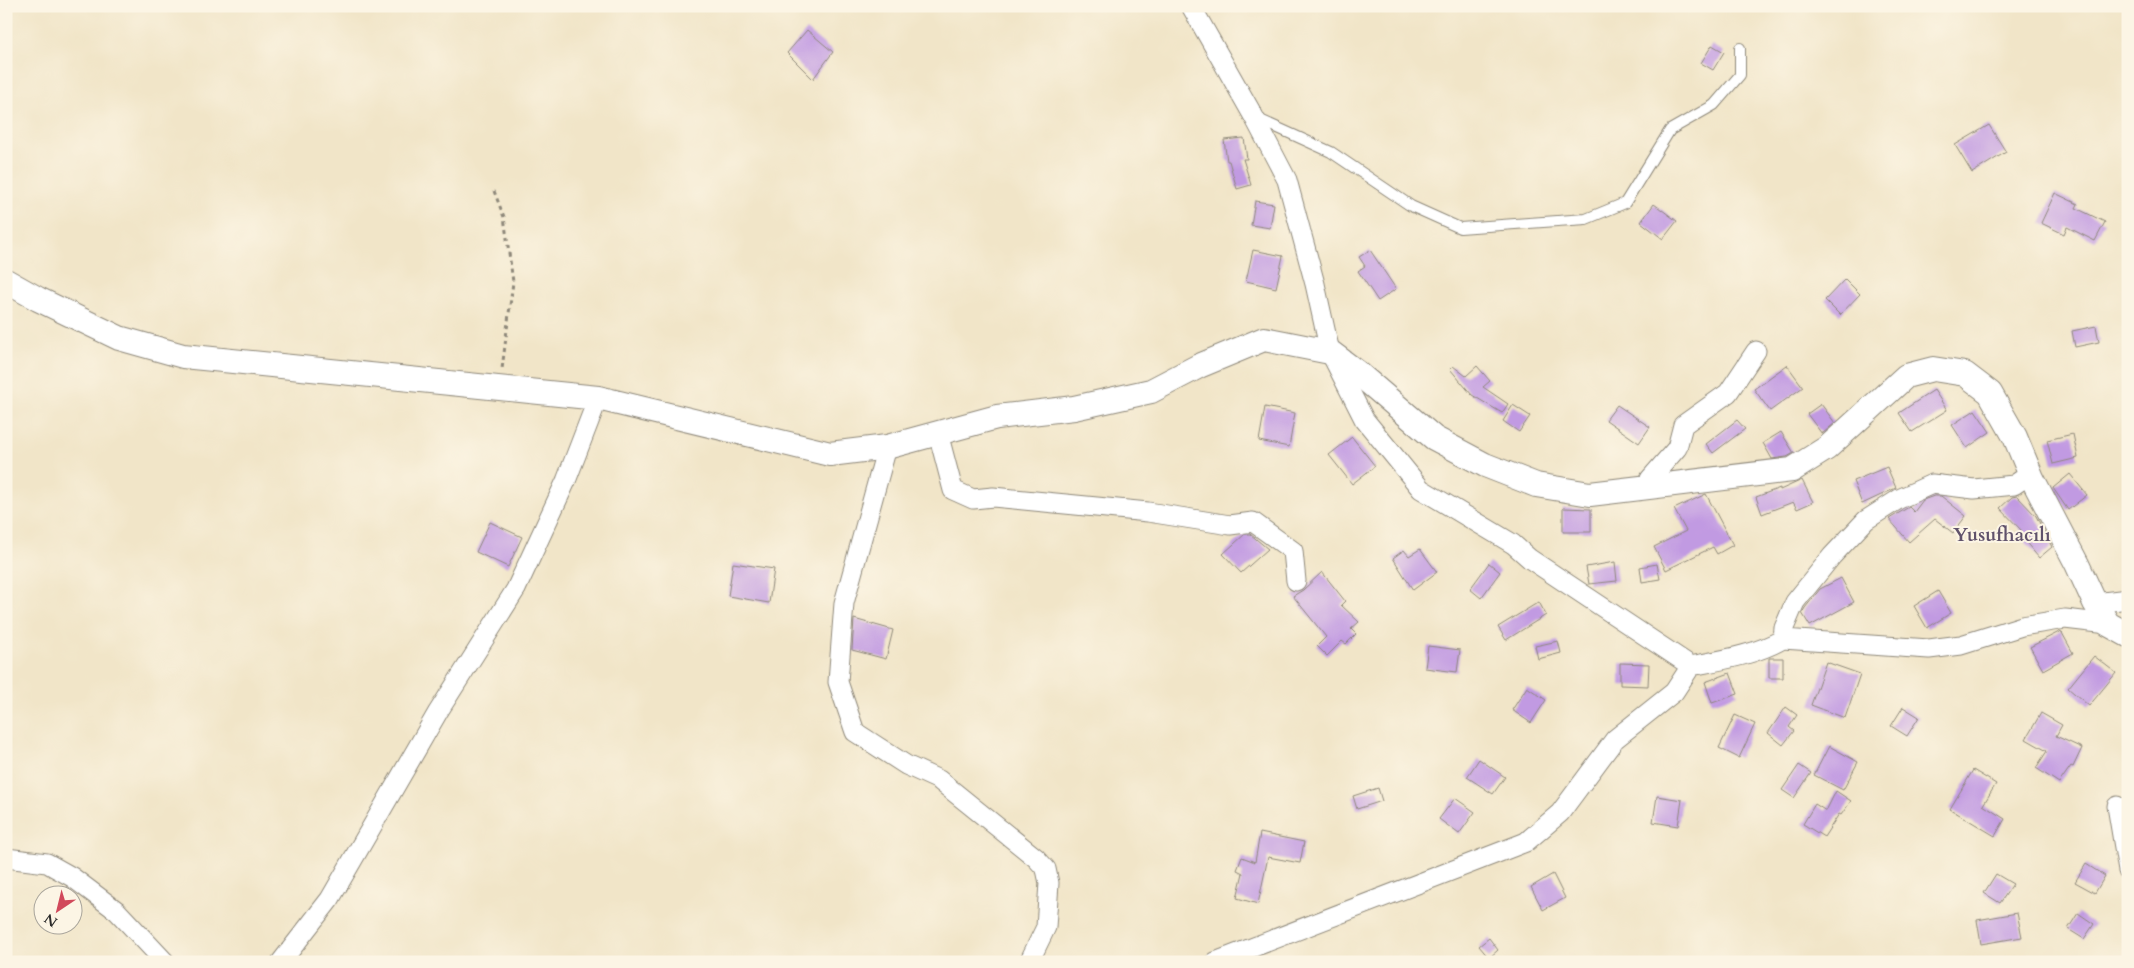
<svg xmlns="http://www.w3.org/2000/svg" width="2134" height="968" viewBox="0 0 2134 968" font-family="Cardo,serif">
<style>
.building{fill:#c19ae2}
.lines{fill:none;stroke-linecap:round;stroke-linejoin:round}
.service-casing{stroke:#8e887a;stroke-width:12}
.minor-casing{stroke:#8e887a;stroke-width:21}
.tertiary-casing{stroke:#8e887a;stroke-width:26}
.path{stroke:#8e887a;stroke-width:3;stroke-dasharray:4 4;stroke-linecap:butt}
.service{stroke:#fff;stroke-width:10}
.minor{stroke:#fff;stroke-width:19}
.tertiary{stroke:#fff;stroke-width:24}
.labels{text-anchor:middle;stroke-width:4;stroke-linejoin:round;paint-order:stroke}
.quarter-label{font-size:19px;font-weight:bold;fill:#60526b;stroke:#fcf5e5}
</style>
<rect width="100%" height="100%" fill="#fcf5e5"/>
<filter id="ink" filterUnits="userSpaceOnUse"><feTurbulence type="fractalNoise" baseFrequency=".02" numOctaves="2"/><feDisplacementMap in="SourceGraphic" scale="10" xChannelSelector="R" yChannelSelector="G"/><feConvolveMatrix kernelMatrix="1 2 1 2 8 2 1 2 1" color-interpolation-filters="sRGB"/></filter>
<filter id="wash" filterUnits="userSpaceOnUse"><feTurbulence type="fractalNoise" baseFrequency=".0096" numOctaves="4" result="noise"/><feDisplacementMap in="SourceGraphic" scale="20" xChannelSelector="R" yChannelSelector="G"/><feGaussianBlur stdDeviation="1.12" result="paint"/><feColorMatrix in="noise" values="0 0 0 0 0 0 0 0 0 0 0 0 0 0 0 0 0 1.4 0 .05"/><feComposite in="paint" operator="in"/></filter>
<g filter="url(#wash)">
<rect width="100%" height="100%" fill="#f1e5c8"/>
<g id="blocks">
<path class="building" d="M807,30L833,52L813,79L787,53Z
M1712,45L1724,52L1713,70L1701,63Z
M1989,125L2006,152L1972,173L1955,145Z
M1244,138L1247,159H1243L1251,185L1237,189L1229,161H1227L1224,140Z
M2055,193L2078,204L2076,208L2105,222L2095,241L2067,227L2064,234L2041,223Z
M1255,201L1274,204L1270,228L1251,225Z
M1654,204L1677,221L1663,239L1641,222Z
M1253,250L1283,256L1276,288L1246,281Z
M1370,250L1396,289L1378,301L1358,271L1365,266L1359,257Z
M1845,279L1860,294L1840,315L1825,300Z
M2096,326L2099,342L2075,347L2072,331Z
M1787,365L1803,387L1770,411L1754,389Z
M1453,366L1466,376L1477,366L1490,381L1483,387L1508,404L1502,413L1472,395L1450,369Z
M1934,390L1947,410L1912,432L1899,413Z
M1821,404L1835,423L1822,434L1807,414Z
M1513,405L1530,416L1519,432L1503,421Z
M1617,405L1650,427L1639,443L1606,420Z
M1265,407L1295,413L1289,447L1259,441Z
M1975,410L1990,432L1967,448L1952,425Z
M1737,420L1745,429L1713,453L1706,444Z
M1781,432L1794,453L1787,457L1772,459L1763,443Z
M2073,434L2078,458L2053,464L2047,440Z
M1352,437L1375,466L1352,484L1329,455Z
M1887,467L1896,488L1862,504L1853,481Z
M2070,474L2087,495L2068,510L2053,488Z
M1802,480L1813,502L1797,509L1793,502L1762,514L1756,497L1780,488V490Z
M1706,494L1733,545L1717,554L1713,547L1666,570L1654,547L1686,531L1674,509Z
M1934,496H1941L1966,516L1953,533L1935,519L1909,542L1889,519L1909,507L1914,512L1923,500Z
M2017,496L2036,516L2052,547L2039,558L2019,534L2022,531L2000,508L2012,497Z
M1563,508L1591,509V532H1563Z
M490,522L522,537L508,567L476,552Z
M1245,534H1250L1268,549L1241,573L1223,554Z
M1420,549L1437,572L1413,590L1393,558L1404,550L1409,556Z
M1615,562L1617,581L1589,584L1586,567Z
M733,563L774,569L769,603L728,596Z
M1489,563L1500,572L1481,598L1470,589Z
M1657,564L1660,579L1642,582L1640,567Z
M1322,572L1345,601L1341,605L1359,622L1351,629L1356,634L1346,644L1342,641L1327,656L1317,646L1326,637L1293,596L1303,590Z
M1841,578L1854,602L1810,626L1802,613L1805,608L1820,589Z
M1938,591L1951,613L1927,628L1914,606Z
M1539,602L1546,615L1506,640L1498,627Z
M854,619L893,630L886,659L852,650Z
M2061,631L2073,653L2043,670L2030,647Z
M1558,641L1561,653L1538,659L1535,646Z
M1428,646L1460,650L1457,672L1425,668Z
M2094,656L2116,673L2089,706L2068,688Z
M1769,658H1783V678H1769Z
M1826,662L1860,674L1845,718L1811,705Z
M1620,663L1649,664L1648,686L1620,685Z
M1730,673L1738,694L1712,703L1705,682Z
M1527,687L1546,700L1531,723L1512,710Z
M1786,707L1797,715L1789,727L1794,731L1783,745L1768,733Z
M1903,707L1919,717L1907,736L1891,726Z
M2041,713L2062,725L2056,736L2082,748L2073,767L2071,766L2059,783L2036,768L2047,751L2026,739Z
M1735,715L1755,724L1739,758L1719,748Z
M1829,746L1858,762L1843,790L1814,775Z
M1479,759L1505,777L1493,794L1467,777Z
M1799,765L1811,773L1794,798L1782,790Z
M1973,770L1996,784L1983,805L2005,819L1995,836L1950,809Z
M1378,788L1382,801L1357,809L1353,796Z
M1836,791L1851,801L1841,815L1839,814L1824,837L1803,824L1815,804L1826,811Z
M1657,796L1682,800L1678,826L1653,822Z
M1455,798L1475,812L1459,834L1439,819Z
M1260,833L1304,842L1300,863L1268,857L1258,904L1237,898L1243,873L1237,870L1242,857L1255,862Z
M2086,864L2105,876L2095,893L2075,882Z
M1553,874L1565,898L1543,910L1531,887Z
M1996,874L2013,884L2000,903L1984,893Z
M2017,913L2022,937L1981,944L1977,920Z
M2078,913L2094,924L2084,939L2068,929Z
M1489,938L1498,950L1489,958L1479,946Z"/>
</g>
</g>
<g filter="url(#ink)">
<use href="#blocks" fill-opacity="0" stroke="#8e887a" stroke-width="1"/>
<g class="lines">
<g class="service-casing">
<path id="service" d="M1256,118L1331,152L1411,206L1460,228L1586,219L1625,203L1670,130L1714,105L1740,75V48"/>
</g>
<g class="minor-casing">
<path id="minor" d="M1191,6L1254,117L1287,180L1315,284L1330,352L1364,419L1421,489L1513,544L1530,559L1691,666C1722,660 1755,655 1783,639L1929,649L1961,645L2022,626L2065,619L2108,624
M938,433L953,490L973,499L993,497L1148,512L1230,525L1253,522L1293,551L1296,581
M887,447L844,603L838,682L855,732L906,765L939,780L1036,858L1046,869L1049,883L1046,927L1029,962
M1647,487L1650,479L1677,448L1683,425L1728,393L1756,351
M2095,603L2128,599
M1783,639L1784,628L1795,602L1832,556L1866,520L1899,499L1932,484L1974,489L2014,485L2030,474
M2117,806L2128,871
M6,858L47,863L72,877L117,911L165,962
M281,962L330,899L438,712L516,589L566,481L598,398
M1215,962L1526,842L1560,813L1615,739L1674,692L1691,666"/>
</g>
<g class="tertiary-casing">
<path id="tertiary" d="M6,281L38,299L119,338L183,356L598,398L830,454L887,447L997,417L1074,408L1151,391L1199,366L1264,339L1330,352L1358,373L1434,438L1485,465L1536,485L1590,494L1792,470L1827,448L1906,376L1933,369L1965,374L1990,393L2015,437L2032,478L2077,564L2095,603L2108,624L2128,635"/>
</g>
<path class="path" d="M494,191L504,217L513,282L502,369"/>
<use href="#service" class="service"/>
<use href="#minor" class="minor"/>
<use href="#tertiary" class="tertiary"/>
</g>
</g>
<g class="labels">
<g class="quarter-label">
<text x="2002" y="541">Yusufhacılı</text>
</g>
</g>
<rect width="2134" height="968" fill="none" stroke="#fcf5e5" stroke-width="25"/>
<g transform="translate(58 910) rotate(215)"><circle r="24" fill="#fcf5e5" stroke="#a8a49b"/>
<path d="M0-4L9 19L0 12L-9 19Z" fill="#d1495b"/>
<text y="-8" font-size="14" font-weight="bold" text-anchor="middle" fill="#2b2b2b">N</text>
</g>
</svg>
